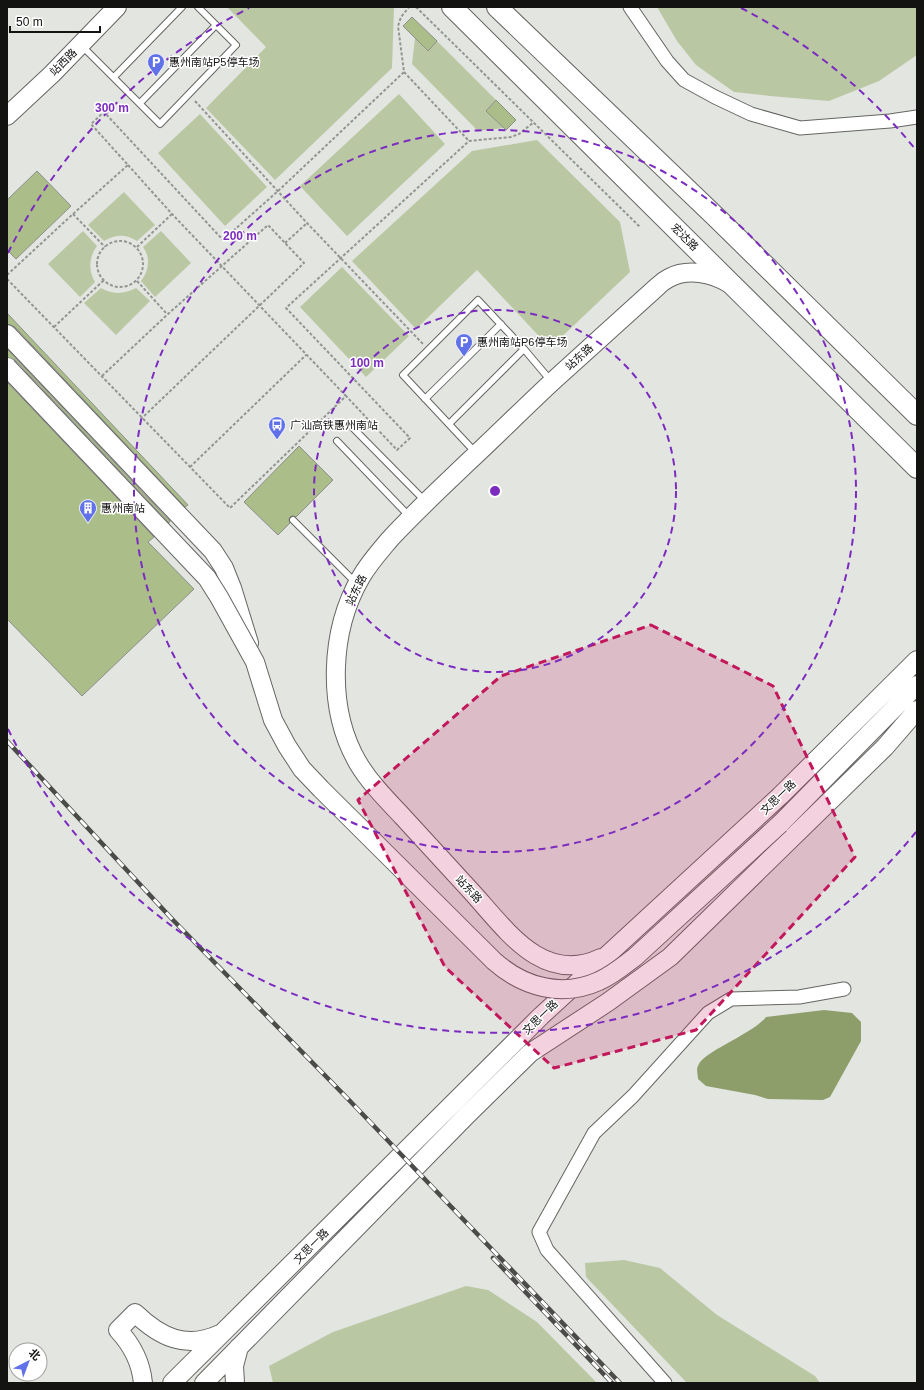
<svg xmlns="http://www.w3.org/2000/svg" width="924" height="1390" viewBox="0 0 924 1390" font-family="Arial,'Noto Sans SC',sans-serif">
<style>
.green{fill:#bac7a3}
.water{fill:#8d9e6b}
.building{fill:#abbe89;stroke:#8c8e8a}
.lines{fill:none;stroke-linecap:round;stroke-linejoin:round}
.lane-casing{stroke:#656663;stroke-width:8}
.street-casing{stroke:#656663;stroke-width:15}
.secondary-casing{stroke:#656663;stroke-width:20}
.primary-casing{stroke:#656663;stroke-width:22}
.path{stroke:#939592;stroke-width:2;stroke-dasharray:3 2;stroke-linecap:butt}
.lane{stroke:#fff;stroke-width:6}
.street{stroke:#fff;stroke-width:13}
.secondary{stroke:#fff;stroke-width:18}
.primary{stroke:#fff;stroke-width:20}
.rail-casing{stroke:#4b4c49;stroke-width:4.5}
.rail{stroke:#fff;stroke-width:3;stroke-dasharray:9;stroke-linecap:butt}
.secondary-bridge-casing{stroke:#656663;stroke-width:20;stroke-linecap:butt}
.secondary-bridge{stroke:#fff;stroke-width:18}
.marked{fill:#c2185b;fill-opacity:0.2;stroke:#c2185b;stroke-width:3;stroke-dasharray:8 5;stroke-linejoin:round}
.ring{fill:none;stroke:#7b2cbf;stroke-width:2;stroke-dasharray:7 5}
.labels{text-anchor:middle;stroke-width:3;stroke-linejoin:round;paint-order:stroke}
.street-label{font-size:11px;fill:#131412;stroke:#fff}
.poi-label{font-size:11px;fill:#131412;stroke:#fff;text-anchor:start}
.centre{fill:#7b2cbf;stroke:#fff;stroke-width:2}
.ring-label{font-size:12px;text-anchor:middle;font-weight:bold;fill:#7b2cbf;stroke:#fff;stroke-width:3;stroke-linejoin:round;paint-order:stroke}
</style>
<rect width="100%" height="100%" fill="#e3e5e1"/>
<path class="green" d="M227,7H394L392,68L275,180L206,108L266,47Z
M657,7H917V55L879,81L829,101L770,96L734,92L696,65L677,41Z
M415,38L427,51L437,41L496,100L486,111L504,128L478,131L412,64Z
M399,94L445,144L347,236L300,186Z
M200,114L267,187L225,226L158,153Z
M537,140L620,222L630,272L550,348L477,270L416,329L352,261L472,151Z
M124,192L155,225L137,241C126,234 116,234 104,241L88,225Z
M83,231L97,246C89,257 88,270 95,282L80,297L48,264Z
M161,231L191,263L155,297L141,281C149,270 151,258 143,247Z
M342,267L409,336L366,377L300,307Z
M101,288C113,295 125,294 136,288L150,301L116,335L84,303Z
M624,1260L660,1268L717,1315L815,1376L820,1383H687L586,1277L585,1263Z
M466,1286L488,1290L537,1322L597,1383H273L269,1366L333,1332Z"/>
<path class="water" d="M824,1010L852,1013L861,1022V1041L830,1097L823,1100L768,1099L755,1095L706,1086L698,1079C698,1075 696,1069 698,1066C702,1052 753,1034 766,1017Z"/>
<path class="building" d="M412,17L437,41L428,51L403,26Z
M496,100L516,120L506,130L486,111Z
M37,171L71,206L16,259L7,250V200Z
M7,313L188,505L185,507L15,327L7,324Z
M7,349L170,521L169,523L15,360L7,357Z
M7,382L154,537L148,542L194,589L82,696L7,619Z
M299,446L333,480L296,517L292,516L290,517L289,519L290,523L278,535L244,502Z"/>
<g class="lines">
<g class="lane-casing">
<path id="lane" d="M82,46L160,124L236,45L198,7
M114,77L182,7
M140,103L216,25
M425,399L501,324
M449,424L524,349
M353,428L425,501
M337,441L409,516
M475,452L403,375L478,300L524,349L551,381
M293,520L355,582"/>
</g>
<g class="street-casing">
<path id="street" d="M630,7L667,61L684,80L715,97L751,114L800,128L890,121L917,117
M665,1383L547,1250L539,1232L594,1133L633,1096L708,1013L731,999L799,997L844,989"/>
</g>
<g class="secondary-casing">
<path id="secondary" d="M7,116L52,74L117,7
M7,334L213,551L224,568L232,588L249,643
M780,824L917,685
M601,958C542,986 505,928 470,890C448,866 426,842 403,817C387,800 370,783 358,763C326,708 330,630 361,577C369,563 380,551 390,539C415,512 441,488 467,463C496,436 524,408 553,381C588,349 623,318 658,286C661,283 665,280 669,278C688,268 712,273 730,284
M143,1383C141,1362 132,1345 118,1330L135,1313C160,1337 186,1350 220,1334
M172,1383L541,1016L780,796L917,660
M204,1383L466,1116L530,1053L608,1002L670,957L885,747L917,710
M235,1383L234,1366L239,1347"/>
</g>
<g class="primary-casing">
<path id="primary" d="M452,7L917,468
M497,7L718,219L917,415"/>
</g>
<path class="path" d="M416,7L640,227
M404,72L469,141
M195,101L307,223L423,344
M128,165L172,214L346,396
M73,214L105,247
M97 264a23 23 0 1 1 46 0a23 23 0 1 1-46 0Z
M285,243L307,223
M137,247L172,214
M7,275L73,214L128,165L91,124L104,112L223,240L278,191L404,72L398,26L401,17L409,7
M7,279L230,508L346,396L397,450L410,438L286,308L469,141L511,137L519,134L534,122
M137,281L167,314
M54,327L104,280
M102,376L168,314L268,225L304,263L142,418
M190,467L306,355"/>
<use href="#lane" class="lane"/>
<use href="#street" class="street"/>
<use href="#secondary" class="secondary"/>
<use href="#primary" class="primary"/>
<g class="rail-casing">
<path id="rail" d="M7,741L173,920L349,1100L620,1383
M493,1258L612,1383"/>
</g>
<use href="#rail" class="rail"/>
<g class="secondary-bridge-casing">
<path id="secondary-bridge" d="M7,367L207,578L219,597L255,662L273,720L287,746L302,769L321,789L494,961C523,987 562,998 599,981C613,975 623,966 635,957L780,824"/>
</g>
<use href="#secondary-bridge" class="secondary-bridge"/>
</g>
<path class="marked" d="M651,625L773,686L855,857L696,1030L554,1068L445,967L358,800L501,676Z"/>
<g class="ring">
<circle cx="495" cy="491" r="181"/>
<circle cx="495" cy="491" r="361"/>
<path d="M916 832A542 542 0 0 1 8 729M8 253A542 542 0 0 1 249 8M741 8A542 542 0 0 1 916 150"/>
</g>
<defs>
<g id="parking-pin" transform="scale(0.9)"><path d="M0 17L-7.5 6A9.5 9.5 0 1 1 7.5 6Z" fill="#6071e9" stroke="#fff"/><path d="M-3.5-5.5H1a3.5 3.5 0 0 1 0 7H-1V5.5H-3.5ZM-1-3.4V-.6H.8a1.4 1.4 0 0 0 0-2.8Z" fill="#fff"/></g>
<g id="bus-pin" transform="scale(0.9)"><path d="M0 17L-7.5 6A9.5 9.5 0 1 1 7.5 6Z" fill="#6071e9" stroke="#fff"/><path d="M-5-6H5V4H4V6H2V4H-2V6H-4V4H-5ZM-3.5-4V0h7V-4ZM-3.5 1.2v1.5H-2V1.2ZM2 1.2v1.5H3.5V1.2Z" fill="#fff"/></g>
<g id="building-pin" transform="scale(0.9)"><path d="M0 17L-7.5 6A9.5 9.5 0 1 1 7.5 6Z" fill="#6071e9" stroke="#fff"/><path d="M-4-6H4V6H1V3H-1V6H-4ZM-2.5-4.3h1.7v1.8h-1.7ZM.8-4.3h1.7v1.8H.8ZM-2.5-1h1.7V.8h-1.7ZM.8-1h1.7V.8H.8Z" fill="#fff"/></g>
</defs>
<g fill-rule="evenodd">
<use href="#parking-pin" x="156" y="62"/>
<use href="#parking-pin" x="464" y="342"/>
<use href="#bus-pin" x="277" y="425"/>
<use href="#building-pin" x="88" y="508"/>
</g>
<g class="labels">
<g class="street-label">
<text transform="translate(63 62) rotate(-45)" y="4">站西路</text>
<text transform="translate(685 237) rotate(45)" y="4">宏达路</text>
<text transform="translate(579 357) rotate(-42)" y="4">站东路</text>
<text transform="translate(356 590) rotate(-64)" y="4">站东路</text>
<text transform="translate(778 797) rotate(-44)" y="4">文思一路</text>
<text transform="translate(469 889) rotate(47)" y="4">站东路</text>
<text transform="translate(540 1017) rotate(-44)" y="4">文思一路</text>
<text transform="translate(311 1246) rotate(-45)" y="4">文思一路</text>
</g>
<g class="poi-label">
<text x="169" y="66">惠州南站P5停车场</text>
<text x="477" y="346">惠州南站P6停车场</text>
<text x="290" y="429">广汕高铁惠州南站</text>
<text x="101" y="512">惠州南站</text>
</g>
</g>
<circle cx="495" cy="491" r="6" class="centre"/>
<g class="ring-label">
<text x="112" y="112">300 m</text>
<text x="240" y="240">200 m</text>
<text x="367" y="367">100 m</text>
</g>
<rect width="924" height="1390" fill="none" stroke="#131412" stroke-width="16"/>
<g transform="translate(28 1362) rotate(42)"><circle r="19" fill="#ffffff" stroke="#a1a1a0"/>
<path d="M0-3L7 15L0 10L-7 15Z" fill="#6071e9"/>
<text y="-6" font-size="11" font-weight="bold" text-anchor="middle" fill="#131412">北</text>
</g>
<path d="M10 26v6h90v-6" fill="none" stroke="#131412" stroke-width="2"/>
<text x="16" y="26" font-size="12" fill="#131412" stroke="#ffffff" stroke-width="3" paint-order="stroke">50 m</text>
</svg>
